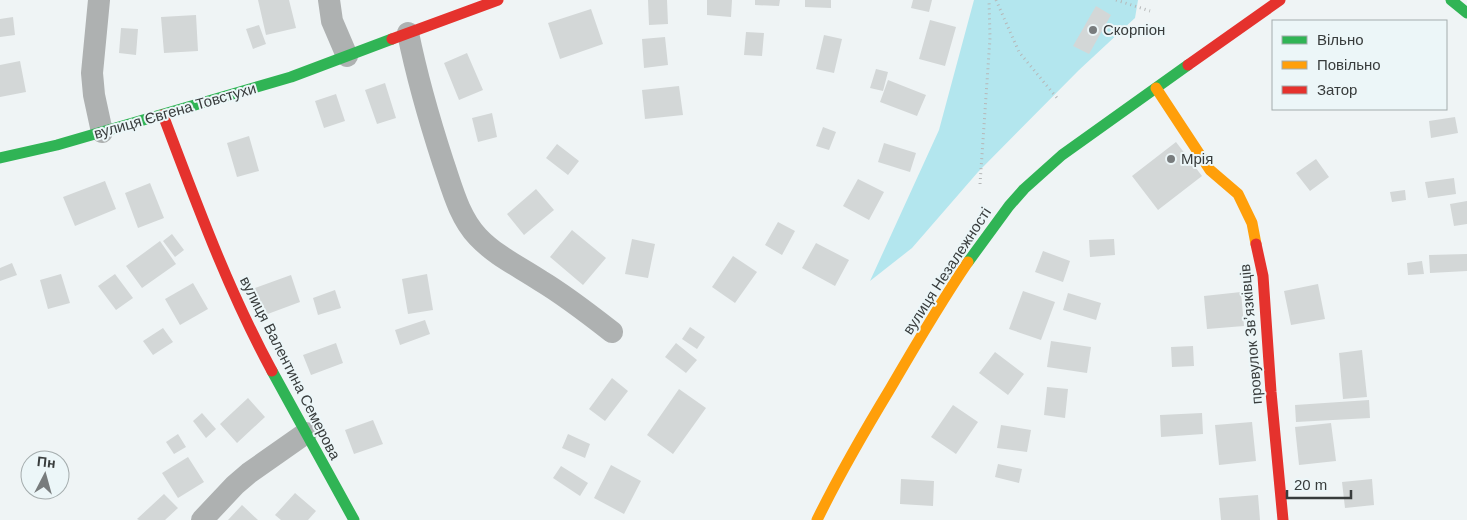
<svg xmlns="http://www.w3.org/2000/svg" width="1467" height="520" viewBox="0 0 1467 520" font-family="Arial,sans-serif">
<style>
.green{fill:#b3e6ee}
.building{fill:#d3d7d7}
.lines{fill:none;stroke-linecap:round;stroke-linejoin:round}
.path{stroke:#b6b8b9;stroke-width:3;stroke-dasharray:1 4;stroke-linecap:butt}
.street{stroke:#aeb1b1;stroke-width:22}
.fast{stroke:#30b455;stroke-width:11}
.slow{stroke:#ff9f0a;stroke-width:11}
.jam{stroke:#e5322d;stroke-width:11}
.poi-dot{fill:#787c7d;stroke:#ecf6f8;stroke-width:2}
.labels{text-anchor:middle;stroke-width:4;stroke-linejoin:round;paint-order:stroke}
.poi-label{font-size:15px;fill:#383c3c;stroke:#ecf6f8;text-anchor:start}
.street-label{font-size:15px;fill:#383c3c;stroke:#ecf6f8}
</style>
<rect width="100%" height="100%" fill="#eff4f5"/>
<path class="green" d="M974,0H1138L1135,18L1079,70L978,172L912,248L870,281L939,130Z"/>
<path class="building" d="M258,0H289L296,28L266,35Z
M648,0H667L668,24L649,25Z
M707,0H732L731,17L707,15Z
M755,0H780L779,6L755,5Z
M805,0H831V8L805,7Z
M913,0H932L929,12L911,8Z
M1096,6L1111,15L1089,54L1073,46Z
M591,9L603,44L560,59L548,23Z
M196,15L198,51L164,53L161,17Z
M13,17L15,35L0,37V19Z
M930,20L956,27L945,66L919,59Z
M259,25L266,44L253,49L246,29Z
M121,28L138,29L136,55L119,53Z
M746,32L764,33L762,56L744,55Z
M824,35L842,39L834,73L816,69Z
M665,37L668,65L644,68L642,39Z
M467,53L483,90L459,100L444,63Z
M20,61L26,92L0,97V65Z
M876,69L888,72L883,91L870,88Z
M888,80L926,95L917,116L880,102Z
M385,83L396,118L377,124L365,90Z
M679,86L683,115L645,119L642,90Z
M336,94L345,121L324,128L315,101Z
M492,113L497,137L478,142L472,118Z
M1455,117L1458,133L1431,138L1429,121Z
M823,127L836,132L829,150L816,146Z
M249,136L259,171L237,177L227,143Z
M1176,142L1202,176L1158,210L1132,176Z
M884,143L916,153L910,172L878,162Z
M557,144L579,161L568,175L546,158Z
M1316,159L1329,177L1310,191L1296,173Z
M1454,178L1456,194L1428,198L1425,182Z
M858,179L884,192L869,220L843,206Z
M105,181L116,209L75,226L63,197Z
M150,183L164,218L138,228L125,193Z
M536,189L554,210L524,235L507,214Z
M1405,190L1406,200L1392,202L1390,192Z
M1467,201V224L1454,226L1450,204Z
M778,222L795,231L782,255L765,245Z
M572,230L606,258L583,285L550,257Z
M172,234L184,250L175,257L163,241Z
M632,239L655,244L648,278L625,274Z
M1114,239L1115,255L1090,257L1089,240Z
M160,241L176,264L142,288L126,266Z
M816,243L849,260L835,286L802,268Z
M1043,251L1070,261L1063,282L1035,272Z
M1467,254V271L1430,273L1429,255Z
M733,256L757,272L735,303L712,287Z
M1422,261L1424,274L1408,275L1407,263Z
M12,263L17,275L0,281V268Z
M61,274L70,303L48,309L40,280Z
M115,274L133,298L116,310L98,286Z
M427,274L433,310L408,314L402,279Z
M291,275L300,302L265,315L255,288Z
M193,283L208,309L180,325L165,299Z
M1318,284L1325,319L1291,325L1284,291Z
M335,290L341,308L318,315L313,298Z
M1023,291L1055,302L1041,340L1009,329Z
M1241,292L1244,326L1207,329L1204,296Z
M1068,293L1101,303L1096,320L1063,310Z
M425,320L430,334L400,345L395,330Z
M690,327L705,337L697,349L682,339Z
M163,328L173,342L153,355L143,341Z
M1051,341L1091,347L1087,373L1047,367Z
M336,343L343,363L311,375L303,355Z
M676,343L697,360L686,373L665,357Z
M1193,346L1194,366L1172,367L1171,347Z
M1362,350L1367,397L1343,399L1339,353Z
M995,352L1024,374L1008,395L979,373Z
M612,378L628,391L605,421L589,409Z
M1047,387L1068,389L1065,418L1044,415Z
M679,389L706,408L673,454L647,435Z
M248,398L265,417L237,443L220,424Z
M1369,400L1370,418L1296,422L1295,405Z
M953,405L978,422L956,454L931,437Z
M202,413L216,429L206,438L193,421Z
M1202,413L1203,434L1161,437L1160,415Z
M373,420L383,444L354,454L345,430Z
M1252,422L1256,461L1219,465L1215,425Z
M1331,423L1336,461L1299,465L1295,427Z
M1001,425L1031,430L1027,452L997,448Z
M178,434L186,447L174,454L166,442Z
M568,434L590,444L585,458L562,448Z
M188,457L204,482L178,498L162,473Z
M998,464L1022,469L1019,483L995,477Z
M611,465L641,481L624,514L594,498Z
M561,466L588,483L580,496L553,478Z
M901,479L934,481L933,506L900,504Z
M1372,479L1374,505L1345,508L1342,482Z
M295,493L316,511L308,520H281L275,515Z
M164,494L178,508L165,520H139L137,519Z
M1258,495L1260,520H1221L1219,498Z
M242,505L258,520H228Z"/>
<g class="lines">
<path class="path" d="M996,0L1019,52L1057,98
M1116,0L1150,11
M980,184L990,38L989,0"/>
<path class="street" d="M99,0L92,73L94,95L102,132
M329,0L332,21L347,56
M408,33C417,77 429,119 443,162C452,188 459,217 478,237C496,256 520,267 541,281C566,296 589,314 612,332
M202,520L235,485L249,473L306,433"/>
<path class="fast" d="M1451,0L1467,13
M0,158L57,145L291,77L392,39
M968,262L1009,206L1024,189L1062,155L1188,65
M272,371L354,520"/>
<path class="slow" d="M1156,88L1210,170L1238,194L1252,223L1256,244
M817,520C839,475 864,432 890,389C915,346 940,303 968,262"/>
<path class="jam" d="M392,39L498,0
M1188,65L1280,0
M163,115C196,202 228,290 272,371
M1256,244L1263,276L1271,392L1283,520"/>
</g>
<g class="poi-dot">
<circle cx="1093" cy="30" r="5"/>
<circle cx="1171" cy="159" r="5"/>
</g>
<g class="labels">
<g class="poi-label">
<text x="1103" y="35">Скорпіон</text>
<text x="1181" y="164">Мрія</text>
</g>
<g class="street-label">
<text transform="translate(175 111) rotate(-16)" y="5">вулиця Євгена Товстухи</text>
<text transform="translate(947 271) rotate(-57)" y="5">вулиця Незалежності</text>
<text transform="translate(1251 334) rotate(-95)" y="5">провулок Звʼязківців</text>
<text transform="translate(290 368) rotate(63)" y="5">вулиця Валентина Семерова</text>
</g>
</g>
<rect x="1272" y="20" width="175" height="90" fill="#ecf6f8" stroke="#a4acad"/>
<rect x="1282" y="36" width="25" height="8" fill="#30b455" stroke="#a4acad"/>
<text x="1317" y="45" font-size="15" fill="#383c3c">Вільно</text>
<rect x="1282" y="61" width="25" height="8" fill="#ff9f0a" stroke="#a4acad"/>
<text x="1317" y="70" font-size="15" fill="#383c3c">Повільно</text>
<rect x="1282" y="86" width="25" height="8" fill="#e5322d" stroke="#a4acad"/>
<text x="1317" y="95" font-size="15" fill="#383c3c">Затор</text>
<g transform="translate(45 475) rotate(6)"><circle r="24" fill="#ecf6f8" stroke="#a4acad"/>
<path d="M0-4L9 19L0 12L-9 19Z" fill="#787c7d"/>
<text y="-8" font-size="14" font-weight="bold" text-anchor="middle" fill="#383c3c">Пн</text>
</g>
<path d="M1287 490v8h64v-8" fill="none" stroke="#383c3c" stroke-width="2.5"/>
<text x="1294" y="490" font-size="15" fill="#383c3c" stroke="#ecf6f8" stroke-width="4" paint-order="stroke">20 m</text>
</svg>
